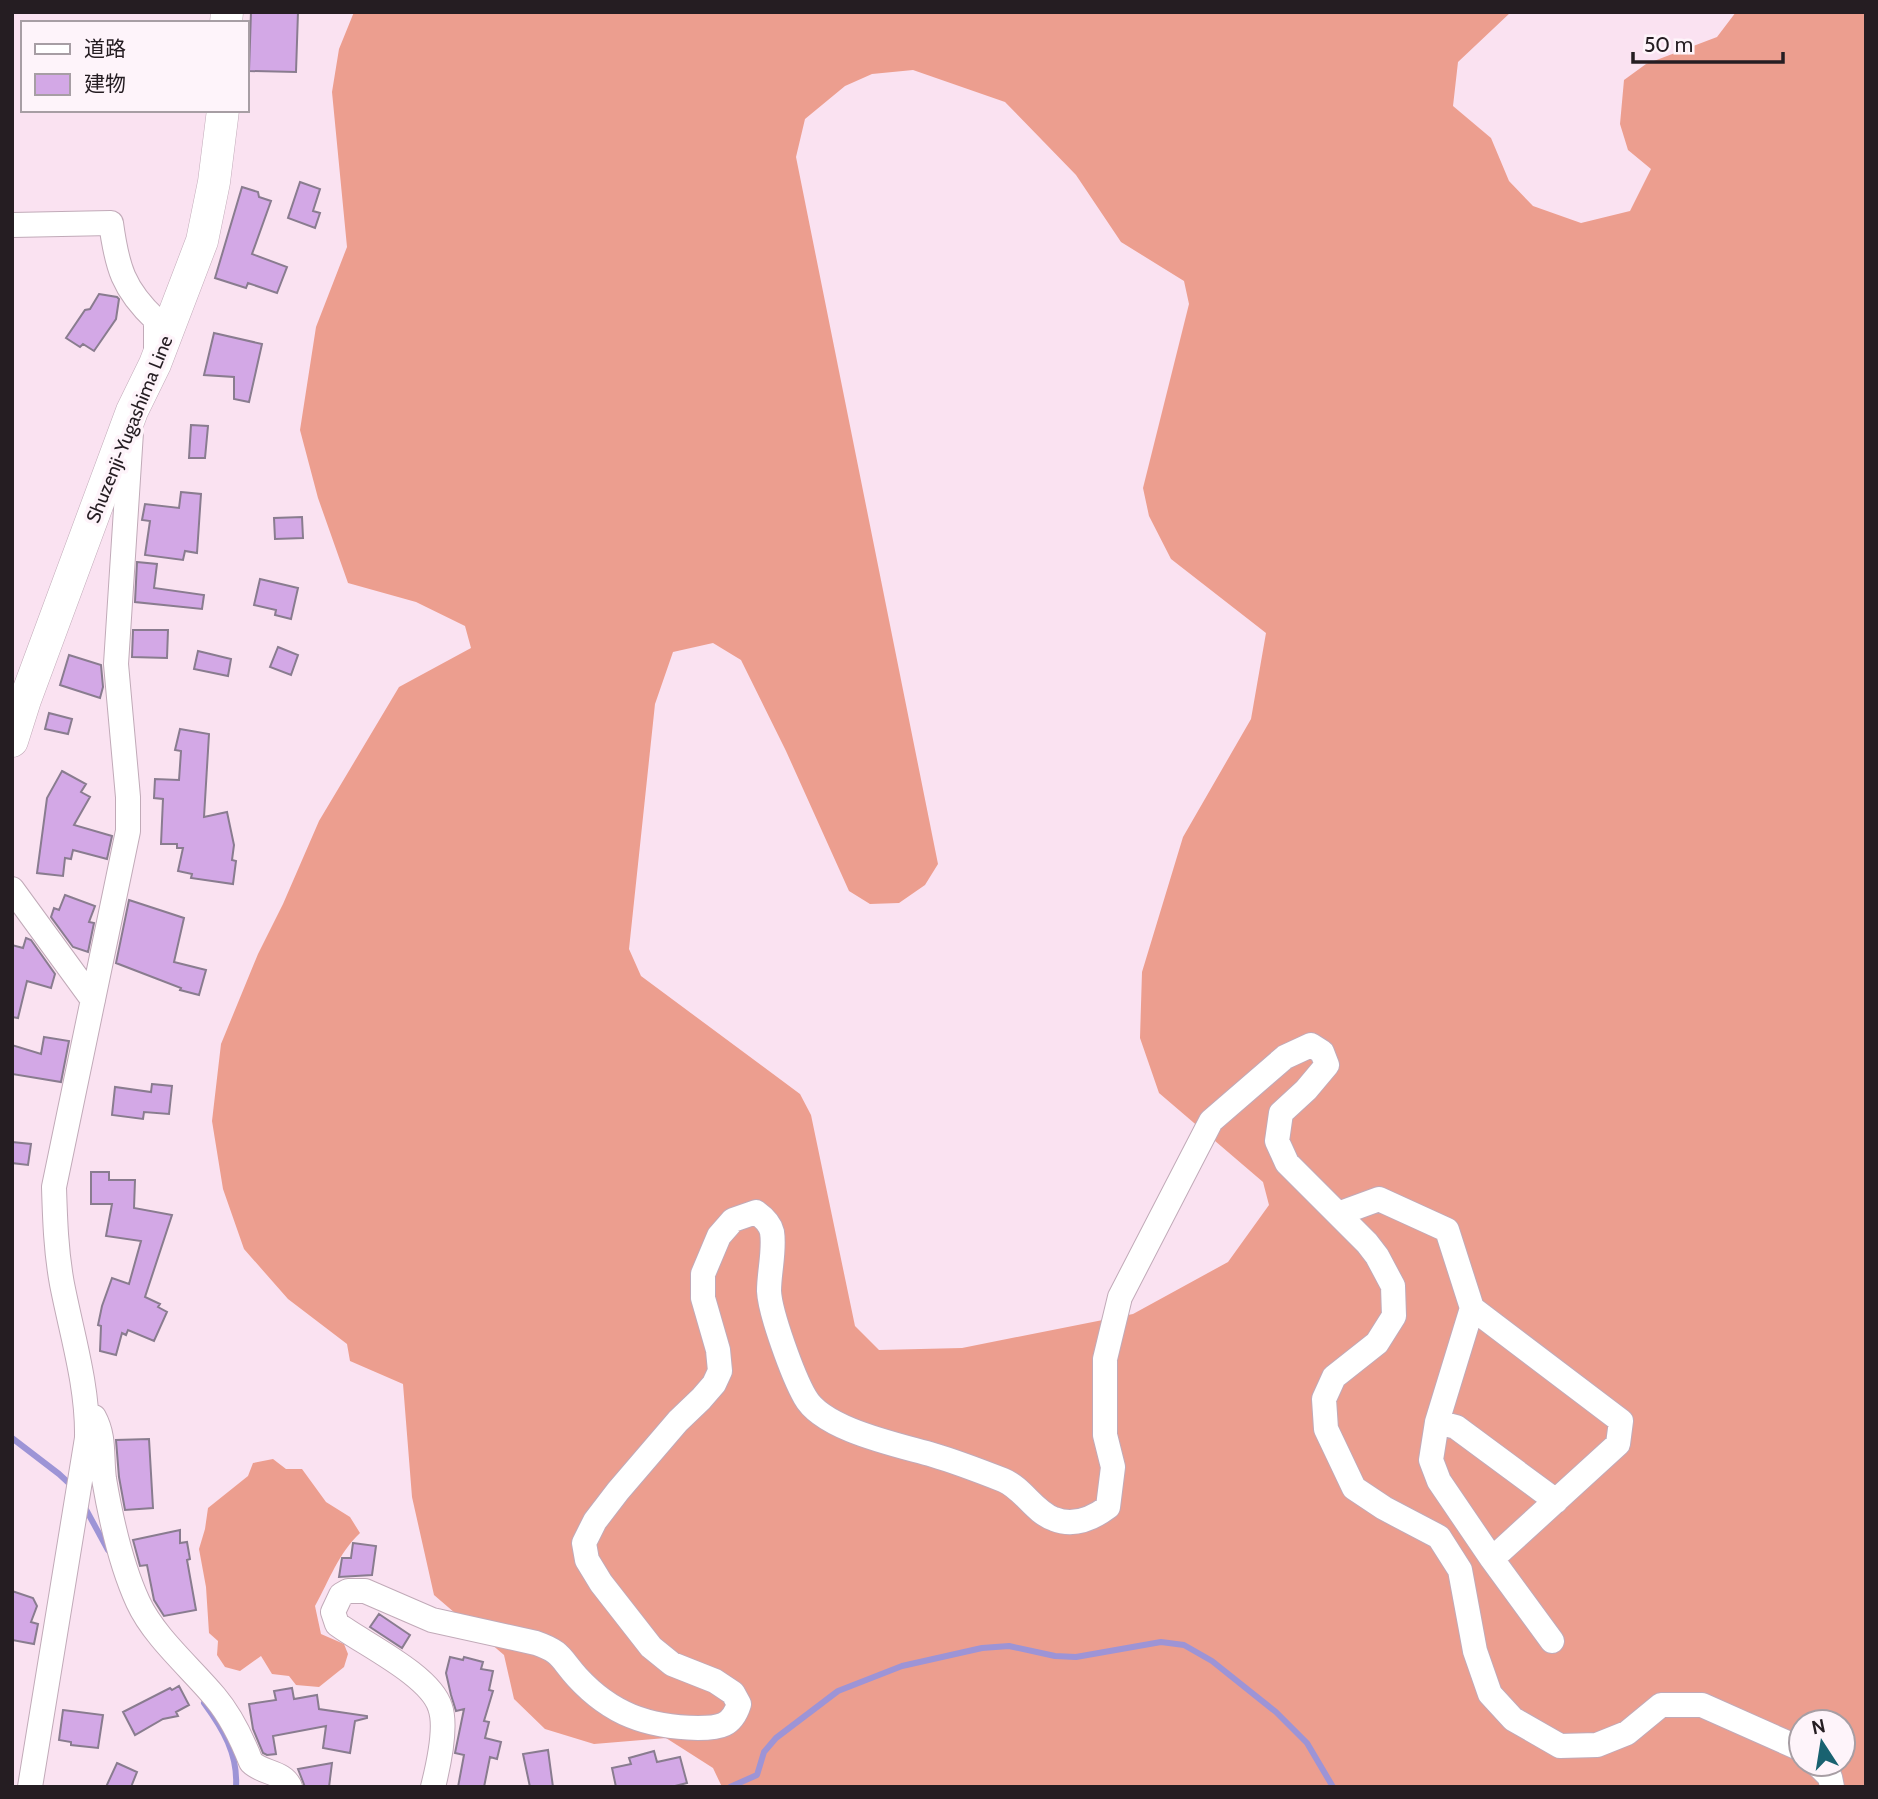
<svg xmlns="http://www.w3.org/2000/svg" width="1878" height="1799" viewBox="0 0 1878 1799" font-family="Cabin,'Noto Sans JP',sans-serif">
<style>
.forest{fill:#ec9e8f;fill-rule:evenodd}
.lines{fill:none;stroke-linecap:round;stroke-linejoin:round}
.stream{stroke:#9d94d6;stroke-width:6}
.building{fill:#d3a8e6;stroke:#897c8f;stroke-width:2}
.minor-casing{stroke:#c1aab8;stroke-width:26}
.major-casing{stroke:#c1aab8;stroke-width:33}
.minor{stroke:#fff;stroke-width:24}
.major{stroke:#fff;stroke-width:32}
.labels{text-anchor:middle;stroke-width:7;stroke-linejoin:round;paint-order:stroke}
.street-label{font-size:19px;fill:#251d22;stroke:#fef4fa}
</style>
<rect width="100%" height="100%" fill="#fae2f1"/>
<path class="forest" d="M354,12H1511L1458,62L1453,106L1491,138L1509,181L1533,206L1581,223L1630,211L1651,169L1628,150L1620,124L1624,80L1646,64L1717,37L1736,12H1866V1787H722L713,1768L666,1738L594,1744L545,1729L514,1699L504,1655L434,1595L412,1497L403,1384L350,1361L347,1344L288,1299L244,1249L223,1189L212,1121L221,1044L258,954L283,904L319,821L399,687L471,648L465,626L416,602L348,583L318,498L300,430L316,327L347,247L332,92L339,49ZM913,70L1005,102L1076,175L1121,242L1184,281L1189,304L1143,488L1149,516L1171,559L1266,633L1251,719L1183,837L1142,972L1140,1038L1159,1093L1263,1182L1269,1205L1228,1262L1133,1314L962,1348L879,1350L855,1326L811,1115L800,1094L641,976L629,949L655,704L673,652L713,643L741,660L786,751L849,891L870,904L899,903L925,885L938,864L796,157L805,119L845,86L872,74ZM1801,1722H1843V1764H1801Z
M273,1459L286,1469H302L326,1502L350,1517L360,1533C338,1554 330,1579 315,1606L321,1634L344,1644L348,1654L344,1667L319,1687L296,1685L289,1676L272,1674L261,1656L240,1671L225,1667L217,1655L218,1641L209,1633L206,1587L199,1549L205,1529L208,1508L248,1476L253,1463Z"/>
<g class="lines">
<path class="stream" d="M12,1438L59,1474L72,1486
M83,1504L108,1550
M204,1703C223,1729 238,1754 236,1787
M730,1787L757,1775L764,1752L776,1738L838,1691L902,1666L982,1648L1009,1646L1055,1656L1076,1657L1161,1642L1184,1645L1212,1661L1276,1712L1307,1743L1333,1787"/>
</g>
<path class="building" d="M251,12H298L296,72L249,71Z
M300,182L320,189L313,211L320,213L315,228L288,218Z
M242,187L258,192L259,197L271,201L252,254L287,267L277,293L248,283L246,288L215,278Z
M99,294L117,297L119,299L116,319L94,351L83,344L80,347L66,338L85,310L90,309Z
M214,333L262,344L249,402L234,399V377L204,375Z
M191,425L208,426L205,458H189Z
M181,492L201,494L197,553L185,551L183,560L145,555L150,521L142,520L145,504L179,508Z
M302,517L303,538L275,539L274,518Z
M137,562L157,564L154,588L204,595L202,609L135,602Z
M260,579L298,588L291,619L275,615L276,610L254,605Z
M133,630H168L167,658L132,657Z
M278,647L298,655L291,675L270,667Z
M198,651L231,659L228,676L194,669Z
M69,655L101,665L103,687L100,698L60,685Z
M49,713L72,719L68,734L45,729Z
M180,729L209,734L204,817L227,812L234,845L232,860L236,861L233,884L191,878L192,874L178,871L183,848H177V844H161L163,799L154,798L155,779L179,780L181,751L175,750Z
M62,771L86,784L81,792L90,797L74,825L112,836L107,859L73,850L71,859L65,858L63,876L37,873L47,798Z
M65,895L95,906L89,922L94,923L88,952L73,947L51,917L54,908L59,910Z
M129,900L184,918L174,962L206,970L199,995L180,990L181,988L116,963Z
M26,938L31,940L55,974L51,988L27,981L18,1018L12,1017V945L23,948Z
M44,1037L69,1041L61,1082L12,1074V1045L41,1054Z
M152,1084L172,1086L169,1114L144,1112L143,1119L112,1115L115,1087L151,1092Z
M12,1142L31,1144L28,1165L12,1163Z
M91,1172H109V1180H135L134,1208L172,1215L145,1297L160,1304L158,1307L167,1312L154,1341L128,1330L126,1335L122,1333L116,1355L100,1351L101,1326L98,1325L102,1306L112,1278L129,1284L141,1241L106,1236L112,1204H91Z
M149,1439L153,1508L125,1510L119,1477L116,1440Z
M180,1530V1543L187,1542L190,1559L187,1560L196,1610L164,1616L154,1600L147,1565L140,1566L133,1540Z
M353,1543L376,1546L372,1575L339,1577L342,1558H351Z
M12,1591L33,1598L37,1606L31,1622L38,1624L34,1644L12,1640Z
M379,1614L410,1635L402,1648L370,1627Z
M450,1657L463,1660L464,1657L483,1662L481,1669L493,1671L489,1690L493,1691L484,1721L489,1722L485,1738L501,1742L497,1759L490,1757L484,1787H458L464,1755L455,1753L464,1709L456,1711L451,1695L446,1673Z
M179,1686L189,1705L176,1712L178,1716L163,1719L135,1735L123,1712L170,1688L172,1690Z
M292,1688L294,1699L317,1695L319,1709L367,1716V1718L355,1721L350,1753L323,1748L326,1726L273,1736L276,1754L267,1755L263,1753L253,1729L249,1704L276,1700L274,1691Z
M63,1710L103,1715L98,1748L71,1745V1742L59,1740Z
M548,1750L553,1787H530L523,1754Z
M654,1751L657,1762L680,1757L687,1783L671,1787H616L612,1768L631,1764L629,1758Z
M117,1763L137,1772L131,1787H106Z
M332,1763L329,1787H305L298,1769Z"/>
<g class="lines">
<g class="minor-casing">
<path id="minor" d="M12,225L111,223C117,267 123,289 156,320V351
M12,889L93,1000
M1338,1214L1379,1199L1447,1230L1472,1308L1437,1422L1431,1460L1439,1481L1492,1559L1552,1641
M1472,1308L1621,1421L1618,1444L1492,1559
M94,1417C105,1437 101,1457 104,1479C111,1520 121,1565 138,1602C154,1637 191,1668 215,1697C231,1716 242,1739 251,1762C263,1774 283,1771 290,1787
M1437,1422L1456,1427L1556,1501
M1817,1764L1830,1777L1832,1787
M30,1787L87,1438C88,1386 72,1335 62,1284C56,1251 55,1220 54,1187L128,831V797L116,664L131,432
M433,1787C438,1767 447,1726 440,1707C430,1675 364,1644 337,1624L333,1612L341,1595L348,1591H365L432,1620L536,1643C562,1652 560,1658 577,1677C611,1714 647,1727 698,1728C720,1728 732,1726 739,1704L733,1693L715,1681L672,1664L651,1647L601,1583L587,1560L584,1543L595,1521L618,1491L678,1421L701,1399L714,1384L720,1371L718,1350L703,1298V1274L719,1236L733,1220L756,1212C763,1217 770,1223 772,1232C775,1250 769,1272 769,1291C770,1313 793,1376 805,1397C823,1430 899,1445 933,1455C957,1462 980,1471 1003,1480C1023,1488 1034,1512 1054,1519C1074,1527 1092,1519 1108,1507L1113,1467L1105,1435V1359L1120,1297L1211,1121L1285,1057L1311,1045L1322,1052L1327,1065L1306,1090L1281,1113L1277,1141L1287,1163L1367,1243L1377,1256L1393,1286L1394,1316L1377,1343L1334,1377L1324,1399L1326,1429L1354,1488L1384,1508L1439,1537L1460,1570L1475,1651L1490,1694L1513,1719L1560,1746L1597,1745L1627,1733L1661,1705H1702L1801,1749"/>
</g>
<g class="major-casing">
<path id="major" d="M226,23L227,12
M12,741L25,700L132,411L155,364L202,241L214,182L223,110"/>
</g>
<use href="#minor" class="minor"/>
<use href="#major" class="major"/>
</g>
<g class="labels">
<g class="street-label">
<text transform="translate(129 429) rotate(-68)" y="7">Shuzenji-Yugashima Line</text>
</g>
</g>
<rect width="1878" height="1799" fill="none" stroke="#251d22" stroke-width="28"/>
<rect x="21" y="21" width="228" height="91" fill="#fef4fa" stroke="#a79ea4" stroke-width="2"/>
<rect x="35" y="44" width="35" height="10" fill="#ffffff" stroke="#a79ea4" stroke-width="2"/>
<text x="84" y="56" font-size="21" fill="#251d22">道路</text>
<rect x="35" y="74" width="35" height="21" fill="#d3a8e6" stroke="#a79ea4" stroke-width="2"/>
<text x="84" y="91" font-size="21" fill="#251d22">建物</text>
<g transform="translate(1822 1743) rotate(348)"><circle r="33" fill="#fef4fa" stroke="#a79ea4" stroke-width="2"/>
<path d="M0-5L12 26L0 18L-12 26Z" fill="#196270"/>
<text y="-10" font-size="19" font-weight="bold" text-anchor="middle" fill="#251d22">N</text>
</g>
<path d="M1633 52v10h150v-10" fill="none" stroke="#251d22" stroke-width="3.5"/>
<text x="1644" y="52" font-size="21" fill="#251d22" stroke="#fef4fa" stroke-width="5" paint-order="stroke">50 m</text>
</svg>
